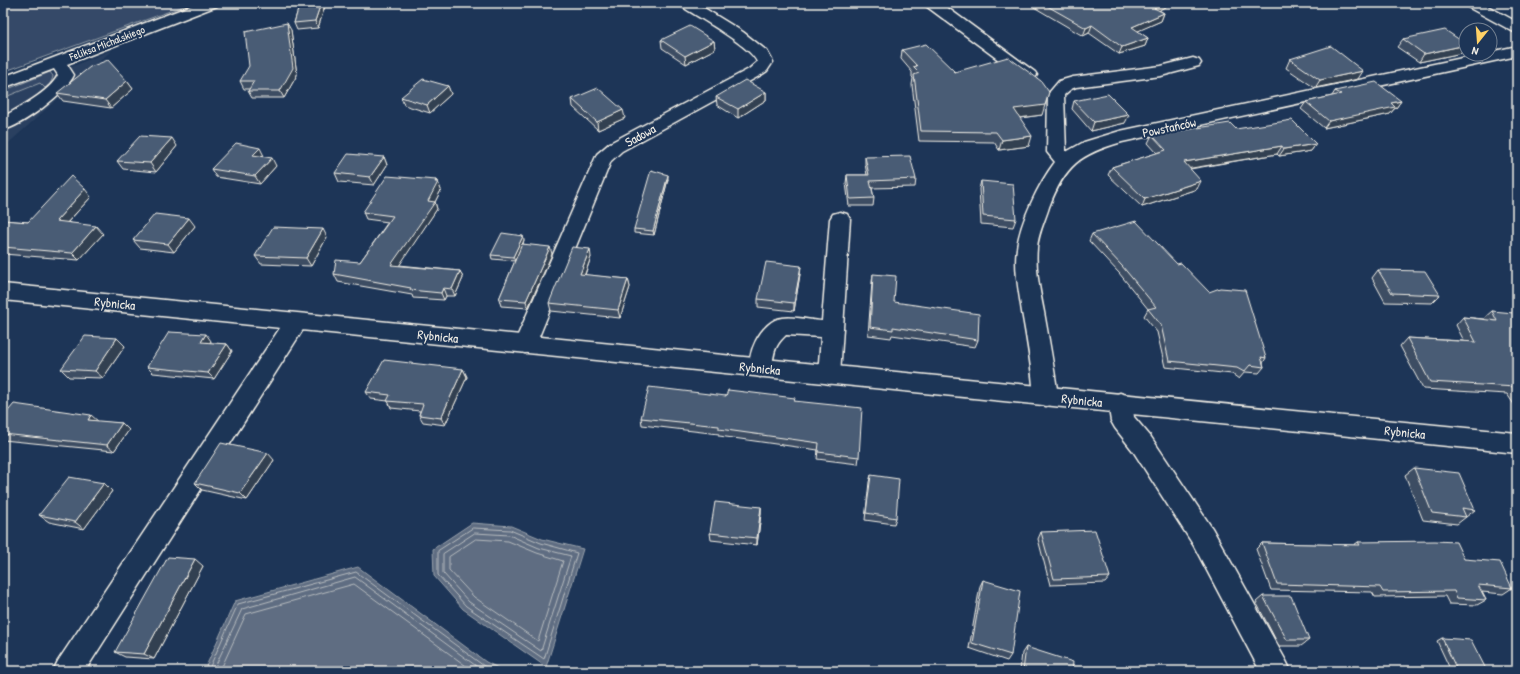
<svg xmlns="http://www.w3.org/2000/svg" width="1520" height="674" viewBox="0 0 1520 674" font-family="'Patrick Hand',sans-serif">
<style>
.built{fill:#2a4060}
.green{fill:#354a67;stroke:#949ea8}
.water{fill:#5e6d82;stroke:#9aa2ab}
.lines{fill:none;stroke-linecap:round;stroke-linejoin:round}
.shore{stroke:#b8bcbf;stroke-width:1}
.minor-casing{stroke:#f4f1e8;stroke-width:3}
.major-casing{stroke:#f4f1e8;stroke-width:3}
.minor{fill:#1d3557;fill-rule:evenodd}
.major{fill:#1d3557;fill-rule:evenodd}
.wall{fill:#3e4e64;stroke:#f4f1e8}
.shaded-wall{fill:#324051;stroke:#f4f1e8}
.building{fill:#485b74;stroke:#f4f1e8}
.labels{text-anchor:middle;stroke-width:4;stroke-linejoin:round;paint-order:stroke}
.far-street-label{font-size:11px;fill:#f4f1e8;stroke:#1d3557}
.street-label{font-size:13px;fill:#f4f1e8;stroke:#1d3557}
</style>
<rect width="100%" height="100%" fill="#1d3557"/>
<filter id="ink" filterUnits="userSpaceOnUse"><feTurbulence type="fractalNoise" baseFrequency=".025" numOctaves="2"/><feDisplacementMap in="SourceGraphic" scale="8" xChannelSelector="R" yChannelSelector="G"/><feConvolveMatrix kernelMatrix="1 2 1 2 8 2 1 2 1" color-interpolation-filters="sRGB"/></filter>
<g filter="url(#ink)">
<path class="built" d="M112,50L3,148V95Z"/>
<path class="green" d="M3,3H192L3,72Z
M50,72L53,76C52,82 49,85 45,88L40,83L3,98V91Z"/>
<path class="water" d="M472,523L511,526L542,539L583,549L546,667L463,609L434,576L433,549Z
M358,567L486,662L504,671H204L235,601Z"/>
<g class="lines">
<path class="shore" d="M473,528L510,530L541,543L577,553L544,659L466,606L438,575V551Z
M475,533L509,535L539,548L571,556L541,651L469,602L443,573V554Z
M476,539L508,541L537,553L563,561L538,641L474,597L449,570V557Z
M208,671L238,604L356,572L484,666L495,671
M213,671L242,609L355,577L483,671
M220,671L246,614L354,584L473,671"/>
<g class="minor-casing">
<path id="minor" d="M198,3H219L217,6L67,64L74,75C66,93 22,126 3,130V117C18,108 50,92 58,75L54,69L3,88V77Z
M679,3H696L743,32L767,51L773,62L767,71L761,75L622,151L611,161L536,344L533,350L525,353L517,350L514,344L597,154L610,143L749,69L757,62C752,47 696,16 681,6Z
M924,3H941L1035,72L1037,75L1035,78L1029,80L1023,78L926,6Z
M1464,3H1482L1517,22V33L1512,31L1466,6Z
M1517,46V56L1122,142C1080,154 1065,165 1049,207C1045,220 1038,234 1037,248C1035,269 1040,291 1044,312C1049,340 1054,368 1058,396L1054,403L1046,406L1038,403L1034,396C1032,368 1027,340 1022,312C1019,291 1014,269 1017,248C1020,222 1039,183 1055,162L1047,152L1048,94L1059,81L1073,77L1161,66L1193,58L1199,60L1201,63L1199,66L1161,76L1076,87L1071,89L1064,95L1066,152L1084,142L1120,131L1481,54H1490V52Z
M840,212L847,214L850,219L840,375L837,381L829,384L821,381L818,375L821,337L786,335C769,351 777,357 768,374L760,377L752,374C743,357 762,320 782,318C794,316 809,320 822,321L830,219L833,214Z
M296,314L304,316L307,322L304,328L85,671H53L58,661L288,316Z
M1120,393L1128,396L1132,403L1134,417L1151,437L1212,528L1286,661L1291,671H1260L1194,546L1133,451L1115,428L1111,421L1108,403L1112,396Z"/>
</g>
<g class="major-casing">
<path id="major" d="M3,284L1517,433V453L3,300Z"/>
</g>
<use href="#minor" class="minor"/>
<use href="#major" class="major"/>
</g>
<path class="wall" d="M300,3H326L318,28L297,30L294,23Z
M1027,3H1171L1159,10L1164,13L1161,21L1137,31L1148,38L1145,46L1119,54L1089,33L1083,36Z
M291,30L297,75L284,98H252L248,91L250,89H244L240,81Z
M1403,39L1466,44V48L1462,53L1419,62L1397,47Z
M661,40L714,41L715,49L686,64L662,48Z
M902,50L955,72L1042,115L1020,118L1029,146L999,150L994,142L919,141L912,85L913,78L912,77V72L901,59Z
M1290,59L1358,79L1315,88L1286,68Z
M127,81L133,89L111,108L63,101L57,93Z
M448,86L451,94L430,113L404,105L401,97Z
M1335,91L1401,101L1396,108L1394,109L1390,114L1324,128L1301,109L1306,102L1332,96Z
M766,92V100L738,118L717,105L716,97Z
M572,99L625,118L598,130L573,107Z
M1074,101L1125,123L1091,131L1072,109Z
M1236,129L1316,144L1311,151L1279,156L1277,154L1190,169L1197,189L1142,207L1108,175L1112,167L1157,153L1148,143L1152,135Z
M177,146L156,172L123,169L117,161Z
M264,156V157L276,166L260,184L216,177L211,169Z
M384,157L387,165L374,185L339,182L335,173Z
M865,157L916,179L915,187L872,188L874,198L873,206H849L846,183L847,175H867L865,164Z
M668,179L654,235L634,233V229Z
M436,180L437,182H438L441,190L435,202L437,209L399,265L460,271L463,278L455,296H446L444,300L413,298L412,295L338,282L334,274L360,262L388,222L366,219L363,212Z
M981,181L1016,219L1013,227L981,224L979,189Z
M91,197L68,222L103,234L79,260L3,254V220L28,222Z
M195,226L174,252L140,248L133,240Z
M1092,234L1177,264L1266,358L1263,363L1264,367L1259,373L1245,372L1239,379L1232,374L1165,367L1157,332L1144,316L1148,309L1119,273L1089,241Z
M327,237L311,266L261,264L255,256Z
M524,240L523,244L552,254L528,308L501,306L499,299L520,249L515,261L492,259L491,255Z
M591,257L585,275L628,279L630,287L620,318L551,311L549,303Z
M1378,270L1440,295L1432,303L1385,302L1372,278Z
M800,274L794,311L758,307V299Z
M873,274L894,302L978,340L975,347L892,335L891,338L868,335L872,282Z
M1492,311L1517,317V406H1515L1507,394L1423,389L1400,346L1407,338L1464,341L1456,325L1463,317L1484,319V318Z
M117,338L125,346L103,378L69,377L61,369Z
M211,341L210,343L227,344L232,351L214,379L153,373L147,367Z
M463,369L467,377L445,425L423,422L419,415L420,411L391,408L388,401L371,399L366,392Z
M726,396L795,401L859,457L858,464L817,459L818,450L719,436V434L642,425L641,418Z
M3,417L122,423L129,430L114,451L3,440Z
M274,460L247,500L202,490L195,483Z
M1414,468L1475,510L1457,524L1423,520L1405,475Z
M871,475L896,518L894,524L865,520L869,482Z
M104,483L112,491L84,529L49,522L39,515Z
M761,507V514L757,545L711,540L710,533Z
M1041,532L1110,577L1105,583L1050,585L1038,539Z
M1358,542L1464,559L1512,588L1503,594L1482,592L1486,600L1477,605L1449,604L1445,596L1375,597L1372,592L1271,590L1256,549L1262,543L1354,545Z
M203,566L154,659L125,657L115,652Z
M983,580L1011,655L1007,661L969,648L980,586Z
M1263,596L1309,640L1301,646H1279L1256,602Z
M1442,638L1487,671H1451L1437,641Z
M1026,647L1072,671H1020L1022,653Z"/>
<path class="shaded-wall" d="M321,3H326L318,28L315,21Z
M1162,3H1171L1152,15L1154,8Z
M1164,13L1161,21L1129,35L1132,27Z
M287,23L291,30L297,75L284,98L280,91Z
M1092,25L1089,33L1083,36L1086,28Z
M1148,38L1145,46L1119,54L1122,47Z
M714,41L715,49L686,64L685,56Z
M1466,45V48L1462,53L1419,62L1424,54Z
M1363,71L1358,79L1315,88L1320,80Z
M127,81L133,89L111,108L105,100Z
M448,86L451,94L430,113L427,105Z
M766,92V100L738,118V109Z
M1049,92L1042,115L1011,119L1014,109Z
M1401,101L1396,108L1394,109L1390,114L1324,128L1329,121L1391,103Z
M623,110L625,118L598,130L597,122Z
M1129,115L1125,123L1091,131L1094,122Z
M1032,136L1029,146L999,150L1002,140Z
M172,138L177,146L156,172L150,163Z
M1316,144L1311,151L1279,156L1284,149Z
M1282,146L1277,154L1180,170L1184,162Z
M260,148L264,156L258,163L253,155Z
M384,157L387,165L374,185L370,177Z
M272,158L276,166L260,184L255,176Z
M668,175V179L654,235L653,231Z
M436,180L438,184V182L441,190L435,202L437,209L395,272L391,265L428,201L435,182Z
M1201,181L1197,189L1142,207L1145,199Z
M85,189L91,197L62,228L56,221Z
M3,199L6,202L3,205Z
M189,218L195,226L174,252L168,244Z
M96,226L103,234L79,260L72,253Z
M323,229L327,237L311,266L306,258Z
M523,236L524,240L515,261L513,257Z
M550,247L552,254L528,308L526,301Z
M590,249L591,257L582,282L580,274Z
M801,266L800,274L794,311V303Z
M460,271L463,278L455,296L452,289Z
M628,279L630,287L620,318L618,310Z
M443,288L446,296L444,300L441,293Z
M206,334L211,341L207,348L201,342Z
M117,338L125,346L103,378L95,371Z
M227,344L232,351L214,379L208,373Z
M463,369L467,377L445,425L441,418Z
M91,415L99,422L88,420Z
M122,423L129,430L114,451L107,445Z
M268,453L274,460L247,500L240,493Z
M104,483L112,491L84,529L75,522Z
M761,507V514L757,545V538Z
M195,559L203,566L154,659L144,654Z"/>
<path class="building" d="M300,3H321L315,21L294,23Z
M1042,3H1162L1154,8L1164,13L1132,27L1148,38L1122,47L1092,25L1086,28Z
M287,23L293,68L280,91H248L254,81H240L249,66L245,32Z
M690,26L714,41L685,56L661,40Z
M1445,30L1466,44V45L1424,54L1403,39Z
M926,44L955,72L1008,57L1041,81L1049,92L1045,105L1014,109L1032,136L1002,140L996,132L921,131L914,75L919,73L913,67L917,66L902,50Z
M1331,46L1363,71L1320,80L1290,59Z
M108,60L127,81L105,100L57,93L90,67Z
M423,79L448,86L427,105L401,97Z
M745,80L766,92L738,109L716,97Z
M1376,82L1401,101L1391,103L1395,107L1329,121L1306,102L1341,94L1335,91Z
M598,88L623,110L597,122L572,99Z
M1108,94L1129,115L1094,122L1074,101Z
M1292,120L1316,144L1284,149L1282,146L1184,162L1201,181L1145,199L1112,167L1166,150L1152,135L1230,123L1236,129Z
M140,136L172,138L150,163L117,161Z
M236,143L260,148L253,155L272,158L255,176L211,169Z
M348,154L384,157L370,177L335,173Z
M910,156L916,179L870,181L874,198L850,199L847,175H869L865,157Z
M651,170L668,175L653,231L634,229Z
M71,176L85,189L56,221L96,226L72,253L3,247V220L28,222Z
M387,176L436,180L435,182H438L428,201L435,202L391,265L460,271L452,289L443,288L441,293L410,290L411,288L334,274L336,260L360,262L393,216L363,212Z
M981,181L1013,184L1016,219L983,216Z
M155,214L189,218L168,244L133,240Z
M1136,221L1177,264L1181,263L1209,292L1220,288L1245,290L1266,358L1261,357L1264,367L1250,365L1244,372L1237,368L1169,361L1161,325L1148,309L1156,307L1122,266L1092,234Z
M273,227L323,229L306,258L255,256Z
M502,233L523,236L513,257L491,255Z
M522,244L550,247L526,301L499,299Z
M572,247L590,249L580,274L628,279L618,310L549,303Z
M766,262L801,266L794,303L758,299Z
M1378,270L1425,271L1440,295L1392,293Z
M873,274L896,276L894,302L979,314L978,340L893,327V330L870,327Z
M1492,311L1514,313L1517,317V388L1516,387L1430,382L1407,338L1476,342L1463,317L1497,321Z
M169,332L206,334L201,342L227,344L208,373L147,367Z
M85,336L117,338L95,371L61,369Z
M384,360L463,369L441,418L419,415L423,404L387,401L390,395L366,392Z
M649,387L726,396L728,390L795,398L794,401L862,408L859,457L818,452L819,443L719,429V426L641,418Z
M14,404L91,415L88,420L122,423L107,445L3,434V417Z
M221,443L268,453L240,493L195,483Z
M1414,468L1459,473L1475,510L1462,508L1466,517L1432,513Z
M871,475L899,479L896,518L866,513Z
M69,477L104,483L75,522L39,515Z
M715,502L761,507L757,538L710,533Z
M1095,530L1110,577L1054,579L1041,532Z
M1435,541L1456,542L1464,559L1500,562L1512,588L1478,585L1486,600L1457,598L1454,591L1383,592L1380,587L1277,584L1262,543L1360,545L1358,542Z
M168,557L195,559L144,654L115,652Z
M983,580L1020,591L1011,655L972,643Z
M1263,596H1291L1309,640H1287Z
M1442,638L1471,640L1487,671L1457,670Z
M1026,647L1073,662L1072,671H1023Z"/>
</g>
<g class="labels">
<g class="far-street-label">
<text transform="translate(107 43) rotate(-21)" y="4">Feliksa Michalskiego</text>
</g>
<g class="street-label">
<text transform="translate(1169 127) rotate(-12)" y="5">Powstańców</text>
<text transform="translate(640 135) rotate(-29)" y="5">Sadowa</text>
<text transform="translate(115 303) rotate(6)" y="5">Rybnicka</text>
<text transform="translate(438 336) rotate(6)" y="5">Rybnicka</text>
<text transform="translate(760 368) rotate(6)" y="5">Rybnicka</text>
<text transform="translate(1082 400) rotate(6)" y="5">Rybnicka</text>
<text transform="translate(1405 432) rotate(6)" y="5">Rybnicka</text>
</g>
</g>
<rect width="1520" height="674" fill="none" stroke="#1d3557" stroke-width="16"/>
<rect x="8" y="8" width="1504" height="658" fill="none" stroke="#f4f1e8" stroke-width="1.5" filter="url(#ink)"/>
<g transform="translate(1478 42) rotate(197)"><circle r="19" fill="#1d3557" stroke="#738091"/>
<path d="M0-3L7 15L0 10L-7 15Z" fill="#ffd166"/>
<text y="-6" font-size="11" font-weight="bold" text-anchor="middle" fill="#f4f1e8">N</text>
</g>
</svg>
